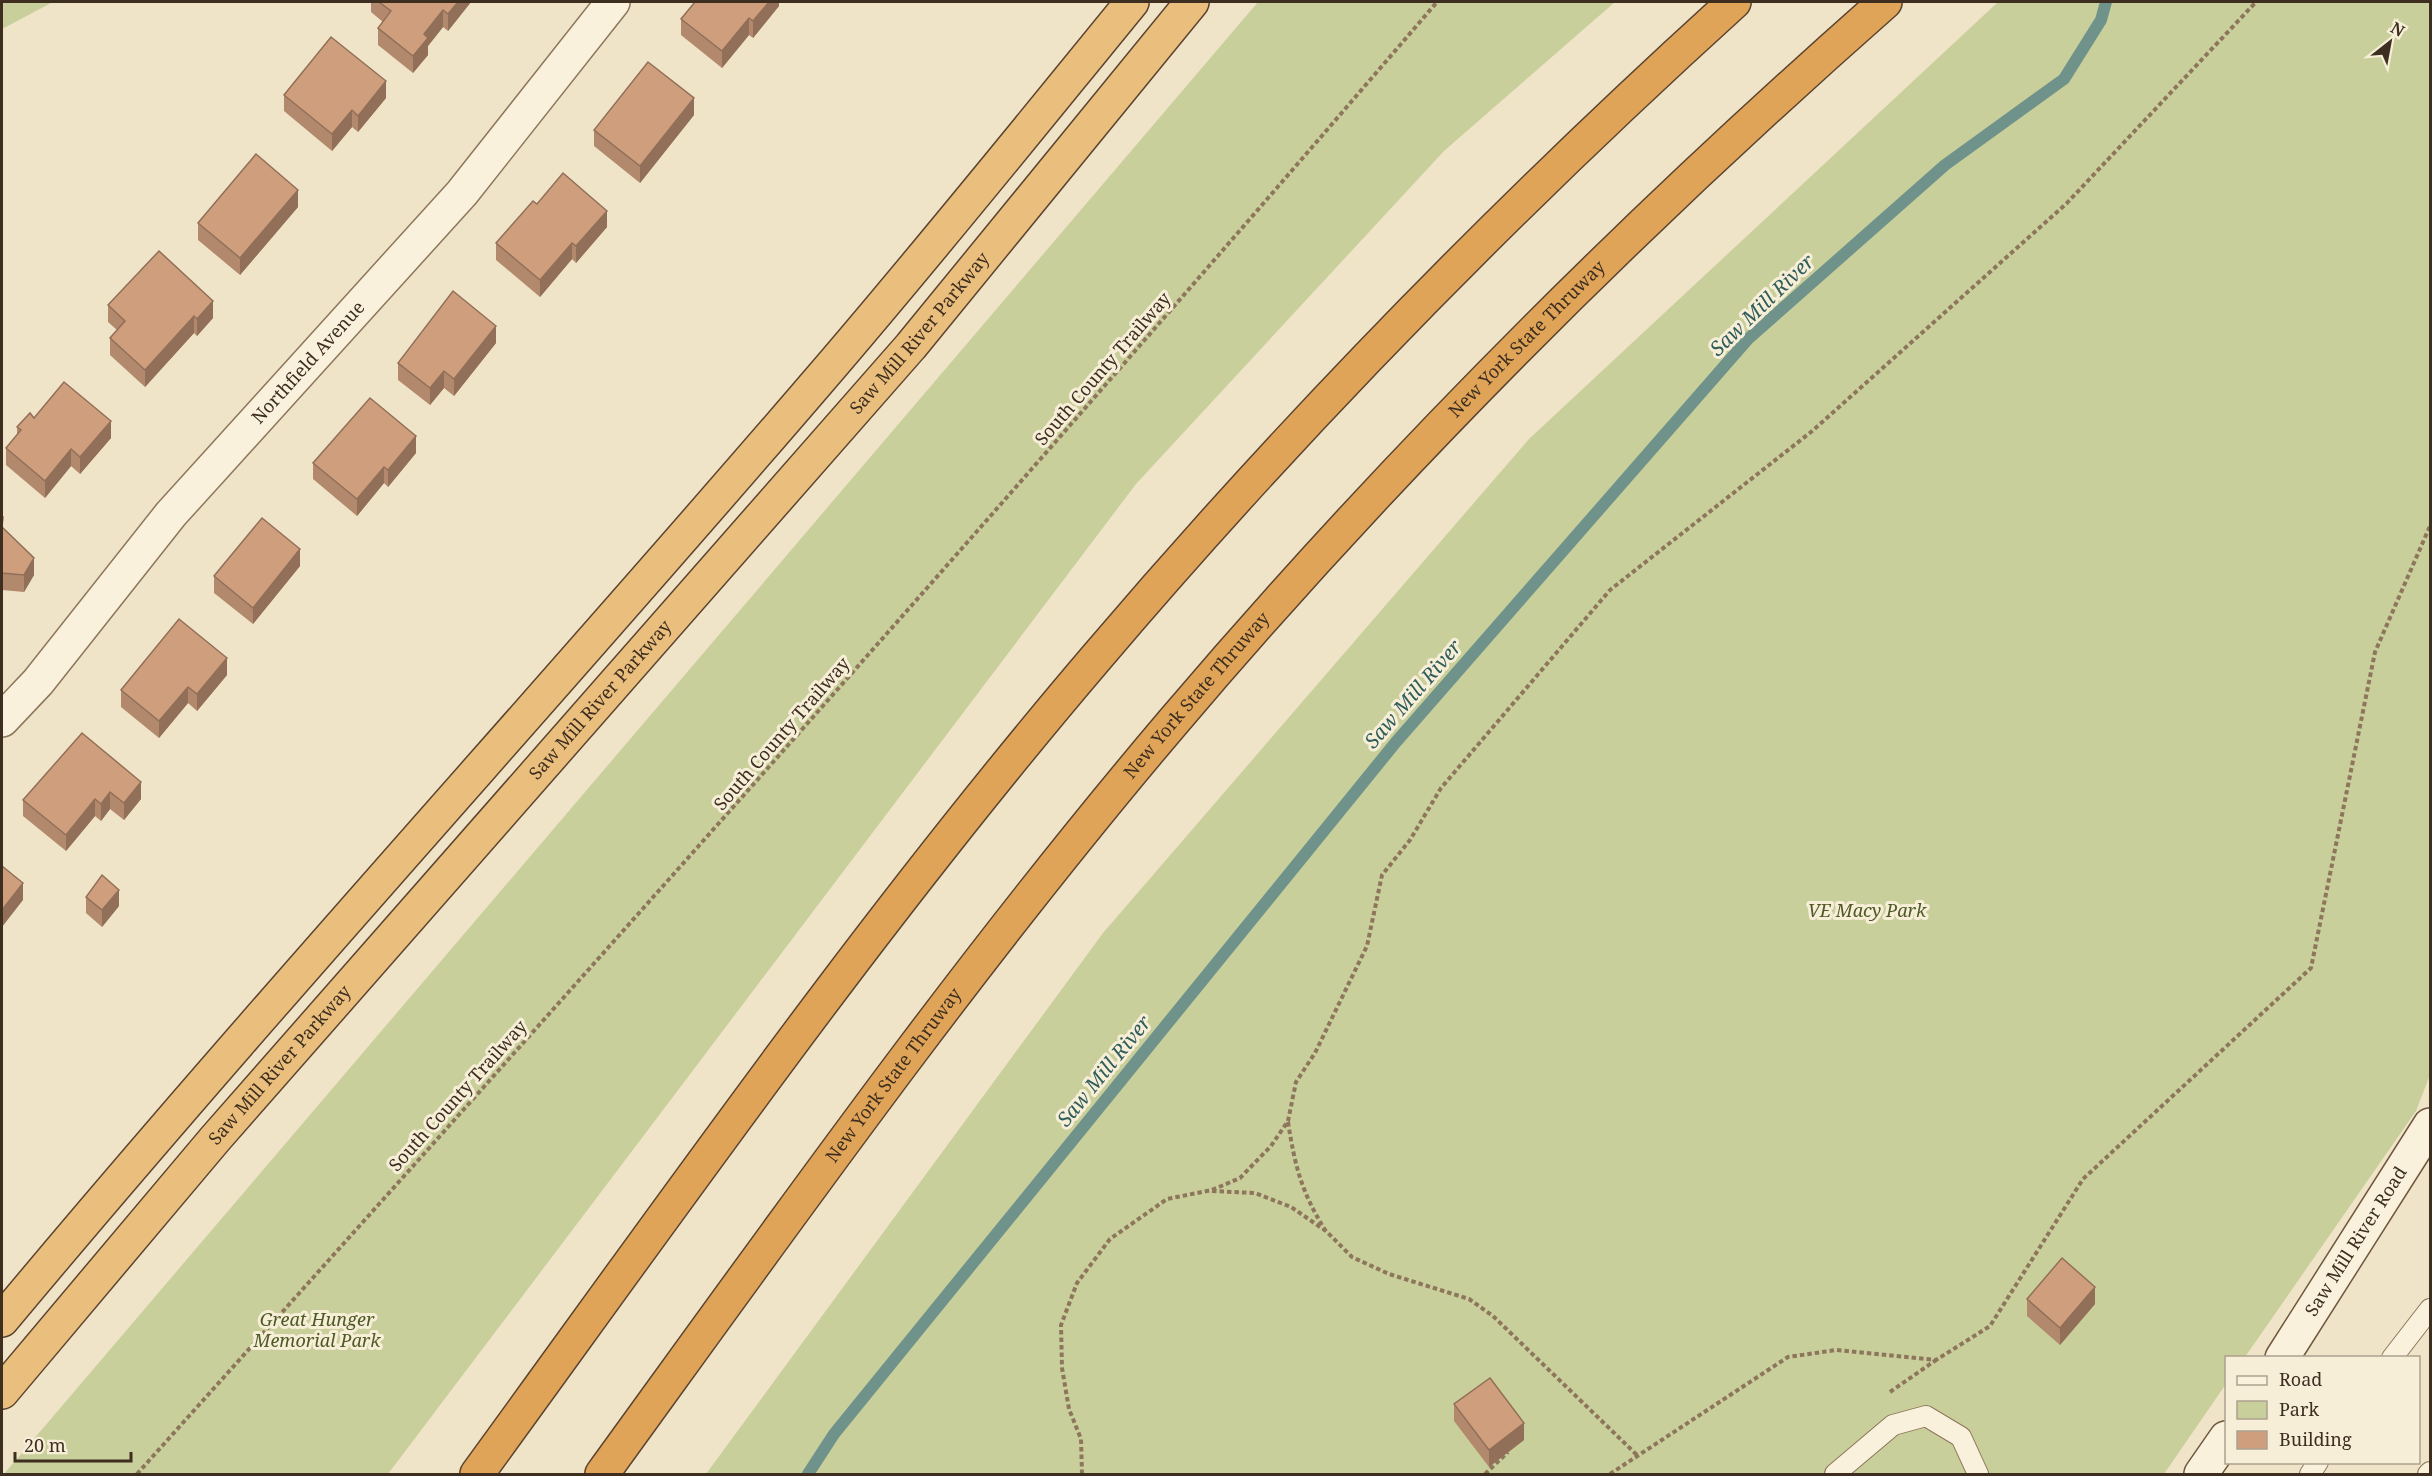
<svg xmlns="http://www.w3.org/2000/svg" width="2432" height="1476" viewBox="0 0 2432 1476" font-family="'Noto Serif',serif">
<style>
.green{fill:#c9cf9b}
.lines{fill:none;stroke-linecap:round;stroke-linejoin:round}
.stream{stroke:#6f938a;stroke-width:12}
.service-casing{stroke:#8d765c;stroke-width:22}
.tertiary-casing{stroke:#8d765c;stroke-width:36}
.secondary-casing{stroke:#6f573f;stroke-width:36}
.trunk-casing{stroke:#5b4430;stroke-width:36}
.motorway-casing{stroke:#5b4430;stroke-width:36}
.path{stroke:#8d765c;stroke-width:4;stroke-dasharray:4.5 3;stroke-linecap:butt}
.service{stroke:#faf1dc;stroke-width:20}
.tertiary{stroke:#faf1dc;stroke-width:33}
.secondary{stroke:#faf1dc;stroke-width:33}
.trunk{stroke:#eabe7c;stroke-width:33}
.motorway{stroke:#e0a458;stroke-width:33}
.wall{fill:#b2896c}
.shaded-wall{fill:#916f58}
.building{fill:#cf9f7d;stroke:#916f58;stroke-width:1.5}
.labels{text-anchor:middle;stroke-width:6;stroke-linejoin:round;paint-order:stroke}
.street-label{font-size:18px;fill:#3d2e20;stroke:#f7eed8}
.park-label{font-size:18px;font-style:italic;fill:#4d5a26;stroke:#f7eed8}
.water-label{font-size:20px;font-style:italic;fill:#2f5d5a;stroke:#f7eed8}
</style>
<rect width="100%" height="100%" fill="#f0e4c8"/>
<path class="green" d="M2,2H53L2,29Z
M1258,2H1615L1444,151L1136,484L388,1474H4Z
M1998,2H2430V1075L2416,1111L2245,1357L2226,1358V1384L2164,1474H706L1103,933L1529,439Z"/>
<g class="lines">
<path class="stream" d="M808,1474L834,1434L1396,742L1748,339L1945,165L2064,79L2101,20L2106,2"/>
<g class="service-casing">
<path id="service" d="M2392,1358L2430,1309
M1835,1474L1893,1425L1926,1416L1961,1437L1978,1474
M2310,1474L2318,1462
M2428,1474L2430,1472"/>
</g>
<g class="tertiary-casing">
<g id="tertiary">
<path id="s1" d="M2,720L38,682L171,514L462,193L613,2"/>
</g>
</g>
<g class="secondary-casing">
<g id="secondary">
<path id="s2" d="M2282,1358L2430,1125"/>
<path d="M2201,1474L2226,1438"/>
</g>
</g>
<g class="trunk-casing">
<g id="trunk">
<path d="M2,1320C268,1001 550,694 821,378C927,255 1029,128 1132,2"/>
<path id="s3" d="M2,1392L215,1139L911,346L1192,2"/>
</g>
</g>
<g class="motorway-casing">
<g id="motorway">
<path d="M477,1474C678,1198 874,918 1096,658C1294,425 1508,207 1734,2"/>
<path id="s4" d="M602,1474C787,1219 969,962 1173,722C1392,464 1632,225 1885,2"/>
</g>
</g>
<path class="path" d="M1288,1122C1295,1166 1301,1191 1325,1230
M1212,1191L1255,1193L1291,1207L1326,1231L1352,1257L1389,1274L1469,1299L1493,1316L1638,1456
M1890,1392L1936,1360
M137,1474C574,987 1011,499 1437,2
M1082,1474L1081,1439L1069,1409L1062,1368L1061,1325L1077,1283L1110,1239L1167,1199L1212,1190L1240,1178L1271,1146L1288,1121L1296,1082L1315,1053L1367,946L1382,875L1410,840L1441,788L1610,590L1811,432L2067,203L2256,2
M1485,1474L1508,1452
M1610,1474L1788,1357L1836,1350L1936,1360L1990,1326L2083,1179L2311,968L2375,652L2430,526"/>
<use href="#service" class="service"/>
<use href="#tertiary" class="tertiary"/>
<use href="#secondary" class="secondary"/>
<use href="#trunk" class="trunk"/>
<use href="#motorway" class="motorway"/>
</g>
<path class="wall" d="M371,2H471L448,31L443,27L428,46V55L413,73L378,45V28L383,22L371,12Z
M779,2V6L753,38L749,35L722,68L681,35V19Z
M284,95L386,98L358,132L352,127L332,151L284,111Z
M694,115L640,183L594,146V130Z
M537,204L607,227L576,263L572,259L540,297L496,260V243Z
M298,207L240,275L198,240V223Z
M108,305L213,318L197,336L194,333L145,387L110,355V338L117,330L108,322Z
M496,343L454,396L444,388L430,405L398,380V363Z
M34,418L111,438L80,474L71,466L45,498L6,465V448L17,435V427Z
M416,453L388,487L384,483L357,516L313,479V463Z
M2,517L3,528L34,575L24,592L2,590Z
M300,566L253,624L214,593V576Z
M227,675L197,711L188,703L159,738L121,707V690Z
M82,733L141,799L124,820L110,809L101,821L95,816L66,851L23,816V800Z
M86,897L119,906L102,927L86,913Z
M2027,1299L2095,1304L2060,1345L2027,1316Z
M1454,1404L1524,1440L1489,1467L1454,1421Z"/>
<path class="shaded-wall" d="M458,2H471L448,31V14Z
M769,2H779V6L753,38V21Z
M443,10V27L428,46V55L413,73V56L424,34Z
M749,18V35L722,68V51Z
M386,81V98L358,132V116Z
M694,98V115L640,183V166Z
M352,110V127L332,151V134Z
M298,190V207L240,275V258Z
M607,211V227L576,263V246Z
M572,243V259L540,297V280Z
M213,301V318L197,336V319Z
M194,316V333L145,387V370Z
M496,326V343L454,396V379Z
M444,371V388L430,405V388Z
M111,421V438L80,474V457Z
M416,436V453L388,487V470Z
M71,449V466L45,498V481Z
M384,467V483L357,516V499Z
M300,549V566L253,624V608Z
M34,558V575L24,592V575Z
M227,658V675L197,711V694Z
M188,687V703L159,738V721Z
M141,782V799L124,820V803Z
M110,792V809L101,821V804Z
M95,799V816L66,851V835Z
M23,883V900L2,927V910Z
M119,890V906L102,927V910Z
M2095,1287V1304L2060,1345V1328Z
M1524,1423V1440L1489,1467V1450Z"/>
<path class="building" d="M379,2H458L448,14L443,10L424,34L428,38L413,56L378,28L391,11Z
M695,2H769L753,21L749,18L722,51L681,19Z
M331,37L386,81L358,116L352,110L332,134L284,95Z
M648,62L694,98L640,166L594,130Z
M256,154L298,190L240,258L198,223Z
M563,173L607,211L576,246L572,243L540,280L496,243L533,201L537,204Z
M159,251L213,301L197,319L194,316L145,370L110,338L125,321L108,305Z
M453,291L496,326L454,379L444,371L430,388L398,363Z
M64,382L111,421L80,457L71,449L45,481L6,448L21,430L17,427L30,413L34,418Z
M370,398L416,436L388,470L384,467L357,499L313,463Z
M2,517H3L2,527L34,558L24,575L2,573Z
M262,518L300,549L253,608L214,576Z
M179,619L227,658L197,694L188,687L159,721L121,690Z
M82,733L141,782L124,803L110,792L101,804L95,799L66,835L23,800Z
M2,866L23,883L2,910Z
M102,875L119,890L102,910L86,897Z
M2062,1258L2095,1287L2060,1328L2027,1299Z
M1490,1378L1524,1423L1489,1450L1454,1404Z"/>
<g class="labels">
<g class="street-label">
<text dy="6" stroke="none"><textPath href="#s3" startOffset="1401">Saw Mill River Parkway</textPath></text>
<text dy="6" stroke="none"><textPath href="#s4" startOffset="1466">New York State Thruway</textPath></text>
<text dy="6" stroke="none"><textPath href="#s1" startOffset="471">Northfield Avenue</textPath></text>
<text transform="translate(1103 369) rotate(-49)" y="6">South County Trailway</text>
<text dy="6" stroke="none"><textPath href="#s4" startOffset="980">New York State Thruway</textPath></text>
<text dy="6" stroke="none"><textPath href="#s3" startOffset="915">Saw Mill River Parkway</textPath></text>
<text transform="translate(782 734) rotate(-49)" y="6">South County Trailway</text>
<text dy="6" stroke="none"><textPath href="#s3" startOffset="429">Saw Mill River Parkway</textPath></text>
<text dy="6" stroke="none"><textPath href="#s4" startOffset="494">New York State Thruway</textPath></text>
<text transform="translate(458 1096) rotate(-48)" y="6">South County Trailway</text>
<text dy="6" stroke="none"><textPath href="#s2" startOffset="138">Saw Mill River Road</textPath></text>
</g>
<g class="park-label">
<text x="1867" y="917">VE Macy Park</text>
<text x="317" y="1326">Great Hunger<tspan x="317" dy="21">Memorial Park</tspan></text>
</g>
<g class="water-label">
<text transform="translate(1762 305) rotate(-44)" y="7">Saw Mill River</text>
<text transform="translate(1413 694) rotate(-49)" y="7">Saw Mill River</text>
<text transform="translate(1104 1071) rotate(-51)" y="7">Saw Mill River</text>
</g>
</g>
<rect width="2432" height="1476" fill="none" stroke="#3d2e20" stroke-width="6"/>
<rect x="2225" y="1356" width="195" height="108" fill="#f7eed8" stroke="#ada18e" stroke-width="1.5"/>
<rect x="2237" y="1376" width="30" height="9" fill="#faf1dc" stroke="#ada18e" stroke-width="1.5"/>
<text x="2279" y="1386" font-size="18" fill="#3d2e20">Road</text>
<rect x="2237" y="1401" width="30" height="18" fill="#c9cf9b" stroke="#ada18e" stroke-width="1.5"/>
<text x="2279" y="1416" font-size="18" fill="#3d2e20">Park</text>
<rect x="2237" y="1431" width="30" height="18" fill="#cf9f7d" stroke="#ada18e" stroke-width="1.5"/>
<text x="2279" y="1446" font-size="18" fill="#3d2e20">Building</text>
<g transform="translate(2390 42) rotate(31)" stroke="#f7eed8" stroke-width="4.5" paint-order="stroke">
<path d="M0-4.5L10 22L0 15L-10 22Z" fill="#3d2e20"/>
<text y="-9" font-size="16" font-weight="bold" text-anchor="middle" fill="#3d2e20">N</text>
</g>
<path d="M15 1452v9h116v-9" fill="none" stroke="#3d2e20" stroke-width="3"/>
<text x="24" y="1452" font-size="18" fill="#3d2e20" stroke="#f7eed8" stroke-width="4.5" paint-order="stroke">20 m</text>
</svg>
